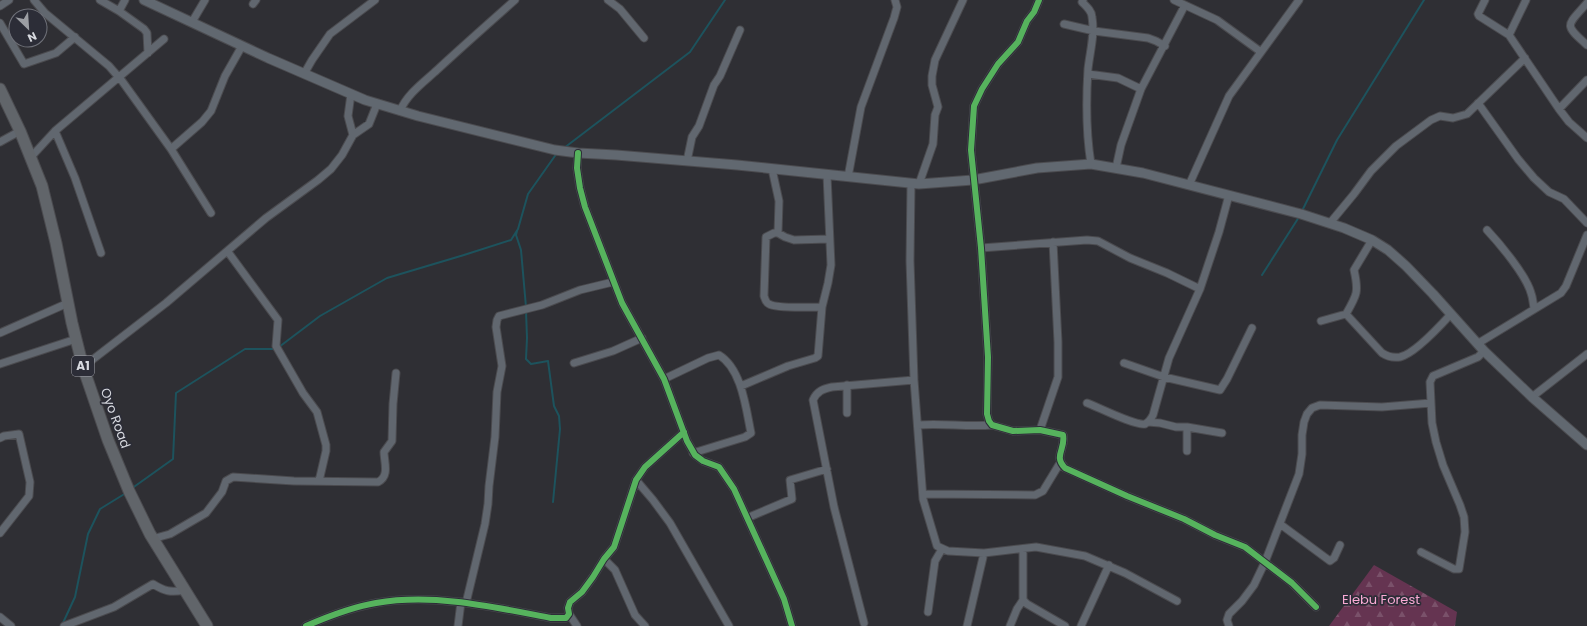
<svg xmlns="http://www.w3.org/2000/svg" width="1587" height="626" viewBox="0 0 1587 626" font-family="Poppins,sans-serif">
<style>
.forest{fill:url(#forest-firs)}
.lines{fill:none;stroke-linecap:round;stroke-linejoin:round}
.stream{stroke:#1d535d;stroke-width:2}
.minor-casing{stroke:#4b4b4f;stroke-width:9}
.major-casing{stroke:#4b4b4f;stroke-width:11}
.highway-casing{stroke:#4b4b4f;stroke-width:13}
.minor{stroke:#61676f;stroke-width:7}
.major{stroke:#616870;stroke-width:9}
.highway{stroke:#61656a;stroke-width:11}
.cycleway-casing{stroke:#2c2d37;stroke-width:8}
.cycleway{stroke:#56b35d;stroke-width:6}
.labels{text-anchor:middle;stroke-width:3.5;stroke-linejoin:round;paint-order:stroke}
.shield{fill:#2c2d37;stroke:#a4a5ad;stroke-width:1}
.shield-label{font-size:12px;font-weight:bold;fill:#d7d9df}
.street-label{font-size:13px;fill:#d7d9df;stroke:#2c2d37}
.park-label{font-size:13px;fill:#f9aad4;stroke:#2c2d37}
</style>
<defs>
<pattern id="forest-firs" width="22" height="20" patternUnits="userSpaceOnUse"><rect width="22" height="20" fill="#653451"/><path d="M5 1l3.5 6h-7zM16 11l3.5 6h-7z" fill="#7a516a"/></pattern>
</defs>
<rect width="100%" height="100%" fill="#2f2f34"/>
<path class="forest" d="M1374,565L1457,612L1455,626H1329Z"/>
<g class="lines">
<path class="stream" d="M564,148L690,52L725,0
M1302,211L1337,140L1424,0
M517,231L516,235L521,250L526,307
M1262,275L1299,217
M526,311L527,338L526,359L531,364L548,361L554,406L559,416L560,429L553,502
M279,347L320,316L387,278L464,255L511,240L518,229L528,194L557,153
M131,489L173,459L176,393L245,349H275
M62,625L75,597L88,534L100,509L126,493"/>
<g class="minor-casing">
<path id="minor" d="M34,0L45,13L109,66L122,81L171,149
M100,0L119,11L144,29L147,33L148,53
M608,0L620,9L644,38
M1039,0L1034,12L1027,21L1018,42L998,64L982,89L974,106L971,150L981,248L988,357L987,414L989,421L992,425L1013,431L1040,430L1063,435C1066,449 1053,456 1065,468L1127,496L1184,519L1215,535L1245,547L1292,583L1316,607
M1083,0L1082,2C1086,6 1092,11 1092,17C1095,35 1090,51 1088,69C1086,100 1086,133 1091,164
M1174,0L1217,20L1261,52
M1485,0L1478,14L1479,16L1509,35L1559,109L1569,122L1587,138
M1587,3C1567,26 1563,24 1587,45
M253,4L256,0
M0,6L9,0
M119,11L125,0
M192,22L205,0
M0,23L24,64L56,53L75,37
M1064,24L1094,31L1148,38L1156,41L1165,46
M1509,35L1526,0
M304,74L312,60L330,34L375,0
M1088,74L1118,78L1141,89
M351,94L348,116L353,135
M1478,103L1518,159L1534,178L1549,192L1564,199L1587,223
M1559,109L1587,80
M400,111C407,94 424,82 437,70C463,46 489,23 515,0
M55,131L75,178L101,253
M0,142L20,131
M578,153L577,168L580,188L585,207L622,303L664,379L687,441L695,455L703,461L719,467L734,489L784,599L792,626
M31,157L55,131L164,39
M687,161L692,137L699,126L714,85L720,76L740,30
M1116,168L1121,145L1141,89L1185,5
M772,169L779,201L778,233
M848,177L861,107L894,18L897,7L895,0
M911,184L910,261L914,380L923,499L937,546L948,551L984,553L1036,547L1085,556L1125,573L1177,601
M919,184L933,144L935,115L938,107L932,85V76L935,60L963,0
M1189,185L1229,96L1299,0
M211,213L171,149L202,122L211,111L225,76L242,46
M1330,223L1354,194L1371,171L1396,146L1431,120L1440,116L1453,118L1467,114L1525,58
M1487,230C1500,244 1526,275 1531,293C1533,298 1533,303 1534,308
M981,248L1087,240L1098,241L1130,258L1167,273L1200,289
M228,252L278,320L276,346L303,393L317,412L326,445V451L319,481
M822,307C812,307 777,309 769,304C766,303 765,299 764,296L766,237L774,233H778L785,237L794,240L829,239
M1346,314L1382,353C1388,357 1393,358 1400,357C1414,354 1441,325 1451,314
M1321,321L1346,314C1357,295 1359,292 1354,270L1372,240
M0,333L68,303
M1477,344L1561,293L1566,286L1587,235
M574,363L613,351L642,338
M1124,363L1164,377L1220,390L1227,379L1252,328
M0,364L76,339
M83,367L166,303L266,218L318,180L331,169L342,155L353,135L369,124L377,104
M664,379L708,358L719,355C742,369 746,409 751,433L745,437L693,453
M847,385V413
M741,386L788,366L815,358L818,356L822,307L828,283L831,265L827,175
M1532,397L1587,354
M1087,403C1098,407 1135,426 1145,424C1149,422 1151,419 1153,415L1169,358L1200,289L1219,232L1229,195
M1148,422L1160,423L1176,427H1187L1222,433
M918,425C942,423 967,427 992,425
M1040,430L1058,377V342L1053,242
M0,438L4,436L19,434L30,482L29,496L0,533
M1187,451V427
M636,480L653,500L670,523L729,626
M923,494L1035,495L1043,491L1060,463
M747,518L792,499L790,480L827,469
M1280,524L1330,561L1334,558L1340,545
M152,539L170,534L206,513L222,492L226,481L233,477L294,481L378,482C390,476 384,462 384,452L392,441L393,404L396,373
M1023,549V600L1027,604L1065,626
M1421,552L1454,569H1459L1465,532L1464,517L1460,505L1443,465L1436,442L1432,423L1430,382L1433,376L1478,357L1484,351
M604,559L615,570L635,615L645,626
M466,603L485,524L488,504L489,486L495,437L497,392L502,366L496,327L497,320L499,316L542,305L580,290L613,282
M928,612L935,561L942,549
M569,614L577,626
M0,617L11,626
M864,623L834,507L813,400C817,391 823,389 832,387L914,380
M64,626L114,607L153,584C164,591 171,593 184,590
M306,626C329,616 352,607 376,603C434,593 494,607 551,618H566L569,614L568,608L570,602L582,592L593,577L604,559L614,547L636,480L645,467L684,432
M458,626L461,602
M967,626L984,553
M1010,626L1017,609L1023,600
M1081,626L1109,565
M1229,626L1227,620L1229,614L1242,601L1254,585L1265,562L1299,474L1302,454V435L1304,422L1307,414L1312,408L1320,405L1382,407L1431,403"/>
</g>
<g class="major-casing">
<path id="major" d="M144,0L268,58L365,100L418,116L555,150L578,153L616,155L737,165L919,184L973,180L1037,168L1091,164L1143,173L1301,214L1344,228L1372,240L1388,250L1406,266L1433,294L1484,351L1532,397L1587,445"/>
</g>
<g class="highway-casing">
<path id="highway" d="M0,89L20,131L42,186L56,243L72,323L83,367L108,440L129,491L150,534L207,626"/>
</g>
<use href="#minor" class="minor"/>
<use href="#major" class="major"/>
<use href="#highway" class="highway"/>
<g class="cycleway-casing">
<path id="cycleway" d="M1039,0L1034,12L1027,21L1018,42L998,64L982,89L974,106L971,150L981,248L988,357L987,414L989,421L992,425L1013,431L1040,430L1063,435C1066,449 1053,456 1065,468L1127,496L1184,519L1215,535L1245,547L1292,583L1316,607
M578,153L577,168L580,188L585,207L622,303L664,379L687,441L695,455L703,461L719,467L734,489L784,599L792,626
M306,626C329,616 352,607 376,603C434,593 494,607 551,618H566L569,614L568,608L570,602L582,592L593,577L604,559L614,547L636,480L645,467L684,432"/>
</g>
<use href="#cycleway" class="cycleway"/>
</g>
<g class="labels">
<rect class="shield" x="72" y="356" width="22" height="20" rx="3"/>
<g class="shield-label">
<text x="83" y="370">A1</text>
</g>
<g class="street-label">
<text transform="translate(116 418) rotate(70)" y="5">Oyo Road</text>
</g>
<g class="park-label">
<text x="1381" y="604">Elebu Forest</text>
</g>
</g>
<g transform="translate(28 28) rotate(155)"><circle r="19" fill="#2c2d37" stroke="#70727a"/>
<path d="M0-3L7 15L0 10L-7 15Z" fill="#9c9ea3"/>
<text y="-6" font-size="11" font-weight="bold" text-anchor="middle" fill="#d7d9df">N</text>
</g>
</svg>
